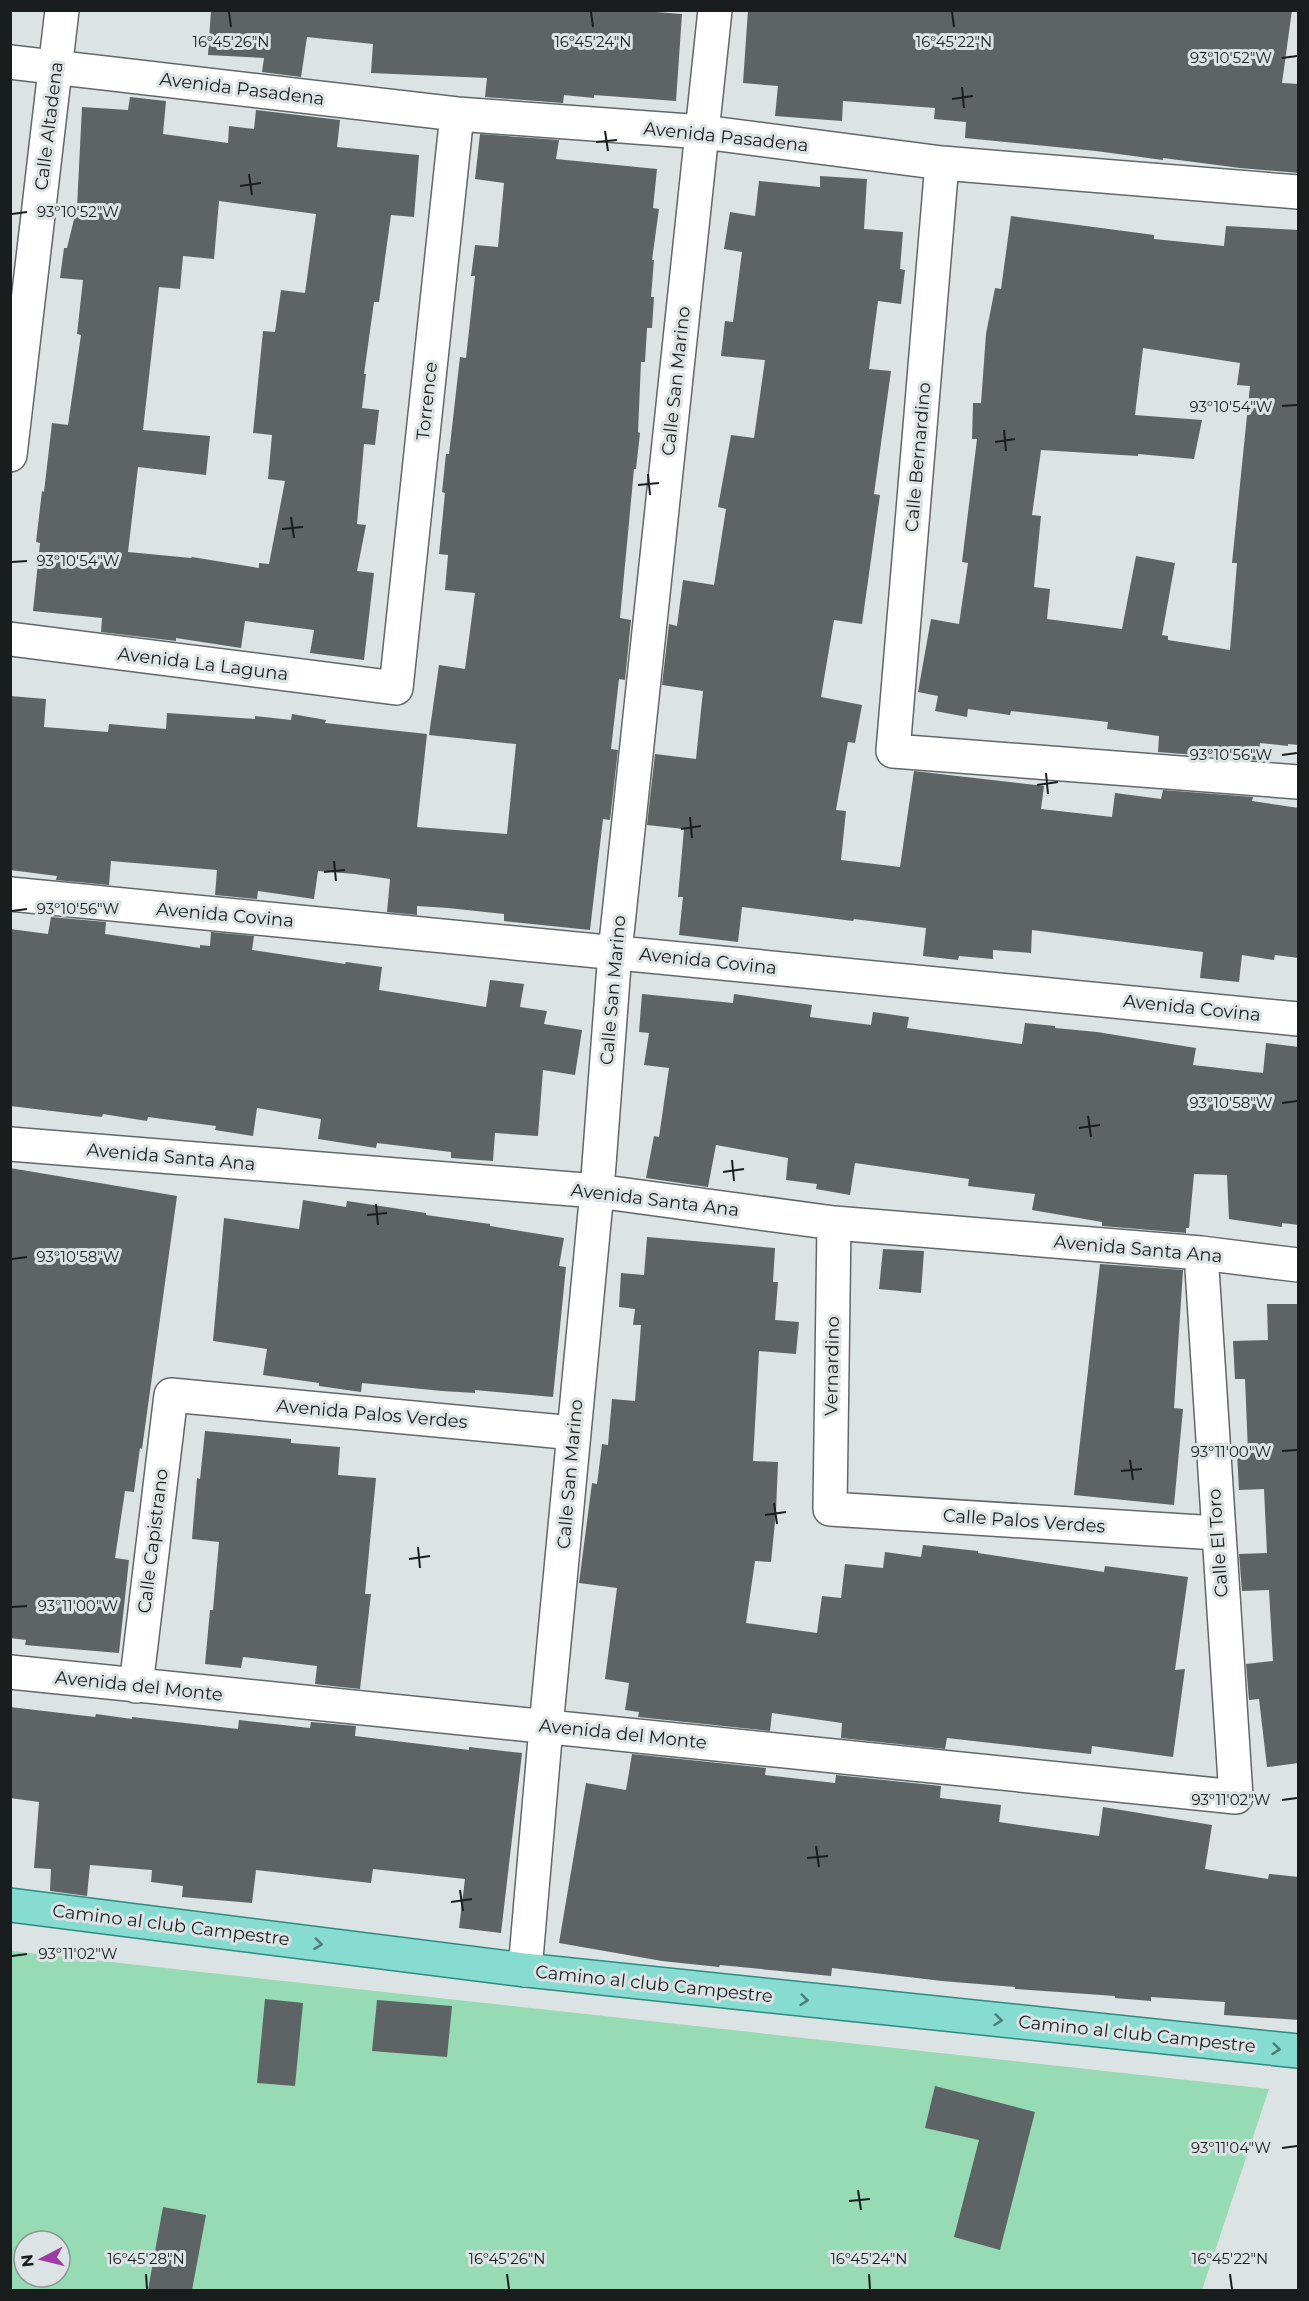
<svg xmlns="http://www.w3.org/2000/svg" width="1309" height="2301" viewBox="0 0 1309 2301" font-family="Montserrat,sans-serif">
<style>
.green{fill:#96dbb3;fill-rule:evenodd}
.building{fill:#5e6366;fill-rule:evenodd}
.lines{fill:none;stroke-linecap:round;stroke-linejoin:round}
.minor-casing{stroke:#616768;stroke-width:36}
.major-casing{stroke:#2c8a7e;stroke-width:36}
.minor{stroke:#fff;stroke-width:33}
.major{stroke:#86dcd1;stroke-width:33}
.oneway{stroke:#507c77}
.ticks{fill:none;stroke:#1a1d1d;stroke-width:2}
.labels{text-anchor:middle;stroke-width:6;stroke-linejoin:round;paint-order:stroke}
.street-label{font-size:18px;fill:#1a1d1d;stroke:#dce3e4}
.ticks-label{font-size:15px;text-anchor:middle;fill:#1a1d1d;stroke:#dce3e4;stroke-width:6;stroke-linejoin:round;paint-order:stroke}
</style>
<rect width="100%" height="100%" fill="#dce3e4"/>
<path class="green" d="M11,1951L1269,2089L1202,2290H11ZM24,2241H60V2277H24Z"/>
<path class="building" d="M211,10H630L682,14L676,101L594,95V98L564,95L563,103L485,97L487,78L371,73L373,44L307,37L301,77L262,72L264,58L208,55Z
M748,10H1292L1282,83L1299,84V173L1240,168L1163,158V160L1096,151L965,138L966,122L934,119L935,108L843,101L842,121L775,116L778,86L743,83Z
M130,97L166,101L163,134L228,143L229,126L254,129L256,110L340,120L337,147L419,155L414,217L391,215L379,302H374L364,374H366L362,408L379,410L375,445L364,444L357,524L366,525L357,571L374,573L364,660L310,653L314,630L245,621L241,648L176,638V641L101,632L102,618L33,611L40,543L36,542L42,491L44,492L52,423L68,425L81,335L77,334L83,280L60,278L64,248H67L77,207L82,107L128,110ZM219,201L316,214L305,293L281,290L275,332L263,331L253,433L272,435L268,479L285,481L269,564L259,563V568L192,557L191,558L128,552L138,467L206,475L210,436L143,430L159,287L180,289L183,256L214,259Z
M480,134L559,140L556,159L657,169L653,208L659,209L652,260H654L651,297H654L652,328H647L645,362H641L638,432L640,433L636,469H634L620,618L631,620L625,680L619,679L611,749L618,750L610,820L603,819L590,930L504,921V914L448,908L417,906V915L387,912L390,879L355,874L318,871L314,899L258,891L257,899L215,895L217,870L111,861L109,885L56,880L57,876L10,870V696L46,699L44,727L108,732L109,724L166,729L167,713L255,719V716L291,720L292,714L326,720L325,723L427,734L417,827L507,834L516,744L429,735L439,665L465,669L475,593L445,590L448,555L439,554L445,493L442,492L446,454H449L460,357L466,358L475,276H471L475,245L498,247L504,183L475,179Z
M820,176L867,179L864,229L903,232L900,269L905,270L901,304L878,301L869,369L891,371L874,494L880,495L862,624L834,620L821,697L862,705L855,743L848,742L836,810L846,811L841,860L900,867L914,771L1044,786L1041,809L1112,817L1115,793L1161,799L1163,790L1253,797L1252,801L1299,808V958L1275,955L1274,960L1242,955L1239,982L1200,978L1203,952L1032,930L1031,953L993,950V959L959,956L958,960L923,956L926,928L854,919L853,921L742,907L738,942L679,935L683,897H678L684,829L647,825L655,754L696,759L703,691L662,685L669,624L677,626L683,580L714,585L726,509L718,507L731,435L754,438L765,360L721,356L725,321L733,322L742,252L724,249L730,212L755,216L759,181L820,187Z
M1011,216L1154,235V239L1224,246L1226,226L1299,230V745L1288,744V746L1260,743L1258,760L1158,752L1159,736L1107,729L1108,722L1011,711L1010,715L968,709L967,717L935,711L938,696L918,692L931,619L959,624L968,563L962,562L977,439H972L973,403H981L986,334L995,288L1001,289ZM1143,348L1240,363L1237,385L1250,386L1232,563H1237L1230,650L1168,640V636L1162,635L1175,563L1136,556L1122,629L1047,619L1050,589L1034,587L1041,516L1032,515L1041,450L1138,456V454L1194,459L1202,420L1135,415Z
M51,917L106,922L105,934L200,948V945L210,946L211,932L254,936L252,950L345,964L346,962L382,967L379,990L486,1007L490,980L524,984L520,1007L547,1011L544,1024L582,1030L575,1075L543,1070L538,1136L495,1133L493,1161L451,1158V1152L377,1143L376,1148L318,1139L321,1119L257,1108L253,1136L215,1130L216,1126L148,1117L147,1121L103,1114L102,1117L10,1106V929L48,934Z
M642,994L733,1003L734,994L812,1005L810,1017L871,1025L873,1012L909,1017L907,1028L1022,1044L1025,1023L1055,1026V1028L1097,1032L1196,1048L1193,1065L1263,1073L1266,1043L1299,1047V1225L1282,1223V1227L1229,1219L1227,1175L1194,1174L1189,1228H1186V1233L1102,1226V1222L1032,1210L1035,1194L968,1186L969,1179L855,1163L850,1195L816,1189L817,1184L786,1180L788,1158L716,1145L708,1187L646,1178L654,1136L659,1137L669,1068L644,1065L649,1033L639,1032Z
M10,1168L177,1196L142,1449L140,1448L134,1492L125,1491L115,1558L129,1560L119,1653L25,1645L26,1640L10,1638Z
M303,1200L346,1207L347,1201L426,1213V1215L490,1224V1226L564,1238L559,1266L566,1267L553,1397L475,1390V1393L442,1391L362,1383L361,1392L319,1386V1383L263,1375L267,1349L213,1341L224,1218L299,1229Z
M647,1237L775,1248L773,1282H778L775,1320L799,1322L796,1354L759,1351L753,1461L778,1462L776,1512L771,1562L755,1561L746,1623L817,1633L822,1596L841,1598L845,1564L883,1568L885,1552L921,1557L923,1545L978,1551V1553L1104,1572L1105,1566L1188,1577L1175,1670L1185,1669L1173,1757L1092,1746L1091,1754L947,1738L945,1749L841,1738L842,1723L772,1713L770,1731L638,1717L639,1712L625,1710L629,1683L605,1679L617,1588L579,1583L592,1483L597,1484L602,1444L608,1445L612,1399L635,1401L641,1325H633L635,1309L619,1307L621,1273L644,1275Z
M883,1249L924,1251L921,1293L879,1289Z
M1100,1264L1183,1270L1174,1408L1183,1409L1174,1505L1074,1495Z
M1267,1304H1299V1763L1267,1767L1259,1699L1249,1700L1246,1664L1273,1661L1269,1590L1242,1591L1239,1554L1267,1553L1264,1489L1239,1490L1237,1453L1248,1452L1245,1379H1235L1233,1341L1268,1340Z
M205,1431L291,1439V1443L340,1447L338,1475L376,1478L365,1594H371L360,1689L315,1684L317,1666L243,1657L241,1668L205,1664L210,1610H213L219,1542L192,1539L197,1478L200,1479Z
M10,1707L95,1717L96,1714L132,1719V1717L238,1729L239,1720L310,1728L311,1722L356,1726L355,1736L469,1750V1747L522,1753L501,1933L459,1928L465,1879L373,1869L371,1883L256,1870L252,1903L182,1897L183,1886L151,1882L152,1870L90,1865L87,1896L50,1891L51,1869L34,1868L39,1802L10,1798Z
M632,1754L766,1768L765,1775L835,1783L836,1775L941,1786L940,1798L1001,1805L999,1822L1099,1836L1103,1807L1212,1825L1205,1869L1268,1879L1269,1874L1299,1877V2020L1224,2015L1225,2002L1151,1997V2001L1115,1998V1996L1015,1989V1987L942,1981L832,1968L831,1976L720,1965L719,1967L662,1961L559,1943L586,1783L626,1790Z
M265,1999L303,2003L295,2086L257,2083Z
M377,2000L452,2006L447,2057L372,2051Z
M935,2086L1035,2112L1000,2250L954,2237L979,2140L925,2128Z
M163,2207L206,2215L192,2290H148Z"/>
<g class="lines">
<g class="minor-casing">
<path id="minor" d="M10,62L457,114L703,132L942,163L1298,192
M942,163L893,751L1298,782
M10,455L62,10
M10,639L396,688L457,114
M10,894L1298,1019
M10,1144L597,1191L834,1223L1201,1253L1298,1265
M834,1223L830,1509L1217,1533
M10,1672L1236,1797L1201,1253
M136,1686L171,1395L574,1433
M525,1970L546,1727L597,1191L615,952L715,10"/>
</g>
<g class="major-casing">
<path id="major" d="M10,1905L525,1970L1298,2051"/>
</g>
<use href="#minor" class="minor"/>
<use href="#major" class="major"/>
</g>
<defs><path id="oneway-chevron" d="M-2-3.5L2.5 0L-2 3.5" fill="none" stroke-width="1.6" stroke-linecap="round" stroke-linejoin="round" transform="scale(1.5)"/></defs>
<g class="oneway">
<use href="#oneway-chevron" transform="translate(318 1944) rotate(7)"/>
<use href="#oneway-chevron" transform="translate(804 2000) rotate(6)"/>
<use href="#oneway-chevron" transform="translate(998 2020) rotate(6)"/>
<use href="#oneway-chevron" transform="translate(1276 2049) rotate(6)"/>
</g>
<path class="ticks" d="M229,12L231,27M591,12L593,27M952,12L954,27M1282,58L1297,56M962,87L964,108M952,99L973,96M605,131L608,151M596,142L617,140M249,174L252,195M240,186L261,183M12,214L27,212M1282,406L1297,405M1004,430L1006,451M995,442L1015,439M648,474L650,495M638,485L659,483M291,517L294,538M282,529L303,527M12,562L27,561M1282,755L1297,753M1046,773L1048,794M1037,785L1058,782M690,817L692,838M681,829L701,826M334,861L336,881M324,872L345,870M12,911L27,909M1282,1103L1297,1101M1088,1116L1091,1137M1079,1128L1100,1125M732,1160L734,1181M723,1172L744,1169M376,1204L378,1225M367,1215L387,1213M12,1259L27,1257M1282,1451L1297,1450M1130,1460L1133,1480M1121,1471L1142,1469M774,1503L777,1524M765,1515L786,1512M418,1547L420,1568M409,1559L430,1556M12,1607L27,1606M1282,1800L1297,1798M816,1846L819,1867M807,1858L828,1856M460,1890L463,1911M451,1902L472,1899M12,1956L27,1954M1282,2148L1297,2146M858,2190L861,2210M849,2201L870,2199M146,2274L147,2289M507,2274L509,2289M869,2274L870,2289M1230,2274L1232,2289"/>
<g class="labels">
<g class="street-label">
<text transform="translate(242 89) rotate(7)" y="6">Avenida Pasadena</text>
<text transform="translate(49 126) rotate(-83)" y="6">Calle Altadena</text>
<text transform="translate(726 137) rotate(6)" y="6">Avenida Pasadena</text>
<text transform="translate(676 381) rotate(-84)" y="6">Calle San Marino</text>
<text transform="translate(427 401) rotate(-84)" y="6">Torrence</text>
<text transform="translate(918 457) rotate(-85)" y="6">Calle Bernardino</text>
<text transform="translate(203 664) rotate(7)" y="6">Avenida La Laguna</text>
<text transform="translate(225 915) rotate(5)" y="6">Avenida Covina</text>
<text transform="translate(708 961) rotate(6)" y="6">Avenida Covina</text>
<text transform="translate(613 990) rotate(-85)" y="6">Calle San Marino</text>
<text transform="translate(1192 1008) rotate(6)" y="6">Avenida Covina</text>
<text transform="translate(171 1157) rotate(5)" y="6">Avenida Santa Ana</text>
<text transform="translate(655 1200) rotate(7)" y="6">Avenida Santa Ana</text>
<text transform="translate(1138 1249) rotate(5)" y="6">Avenida Santa Ana</text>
<text transform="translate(832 1366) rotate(-89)" y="6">Vernardino</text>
<text transform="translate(372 1414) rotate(5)" y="6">Avenida Palos Verdes</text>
<text transform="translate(570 1474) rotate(-85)" y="6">Calle San Marino</text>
<text transform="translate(1024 1521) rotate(4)" y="6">Calle Palos Verdes</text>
<text transform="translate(153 1541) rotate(-83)" y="6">Calle Capistrano</text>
<text transform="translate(1218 1543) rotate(-94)" y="6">Calle El Toro</text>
<text transform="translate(139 1686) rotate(6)" y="6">Avenida del Monte</text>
<text transform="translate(623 1734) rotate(6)" y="6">Avenida del Monte</text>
<text transform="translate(171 1925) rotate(7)" y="6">Camino al club Campestre</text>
<text transform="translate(654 1984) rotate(6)" y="6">Camino al club Campestre</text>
<text transform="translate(1137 2034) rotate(6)" y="6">Camino al club Campestre</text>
</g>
</g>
<g class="ticks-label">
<text x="231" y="47">16°45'26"N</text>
<text x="593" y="47">16°45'24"N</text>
<text x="954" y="47">16°45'22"N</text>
<text x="1231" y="63">93°10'52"W</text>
<text x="78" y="217">93°10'52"W</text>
<text x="1231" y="412">93°10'54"W</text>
<text x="78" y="566">93°10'54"W</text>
<text x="1231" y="760">93°10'56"W</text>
<text x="78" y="914">93°10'56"W</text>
<text x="1231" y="1108">93°10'58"W</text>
<text x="78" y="1262">93°10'58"W</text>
<text x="1231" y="1457">93°11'00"W</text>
<text x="78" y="1611">93°11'00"W</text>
<text x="1231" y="1805">93°11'02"W</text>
<text x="78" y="1959">93°11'02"W</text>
<text x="1231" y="2153">93°11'04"W</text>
<text x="146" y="2264">16°45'28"N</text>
<text x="507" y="2264">16°45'26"N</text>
<text x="869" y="2264">16°45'24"N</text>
<text x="1230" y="2264">16°45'22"N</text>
</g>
<rect width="1309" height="2301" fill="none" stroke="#1a1d1d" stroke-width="24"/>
<g transform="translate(42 2259) rotate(263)"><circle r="28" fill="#dce3e4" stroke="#8e9494" stroke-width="1.5"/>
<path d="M0-4.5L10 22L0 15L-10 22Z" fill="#9b3ba3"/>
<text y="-9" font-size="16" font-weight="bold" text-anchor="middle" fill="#1a1d1d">N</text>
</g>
</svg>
